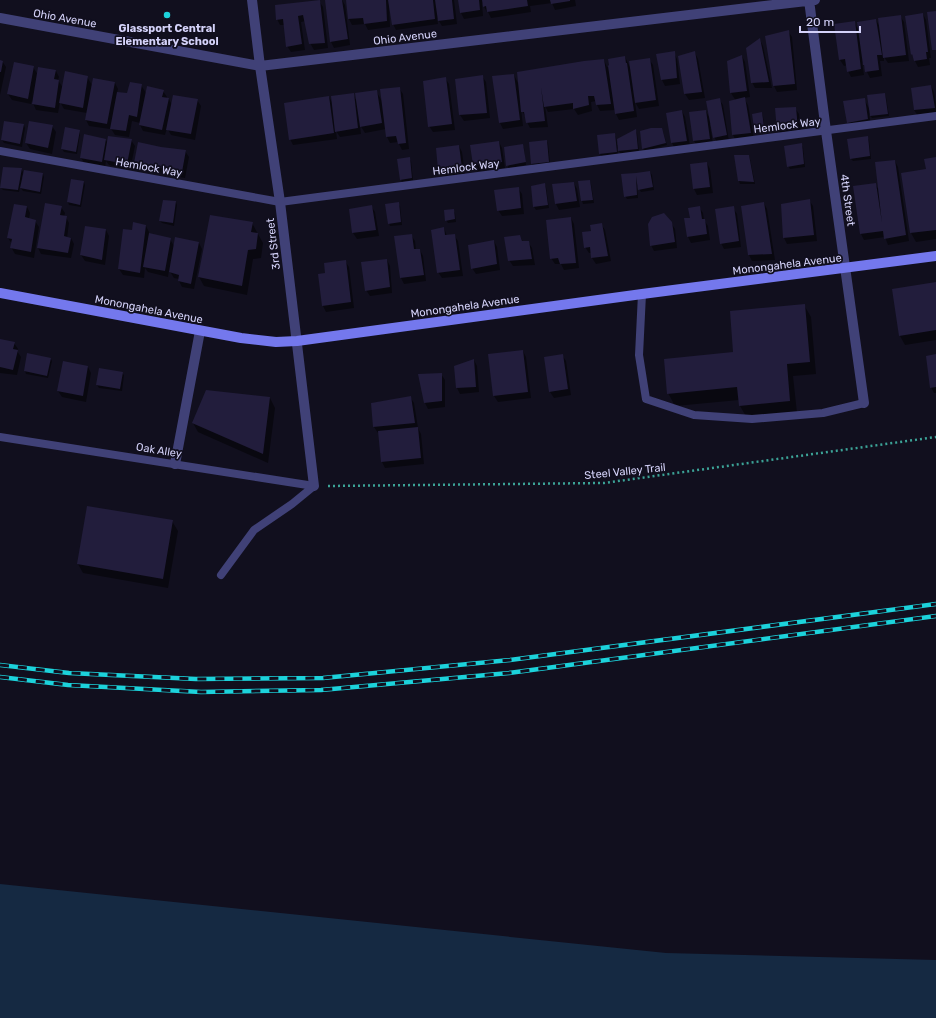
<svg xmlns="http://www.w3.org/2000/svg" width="936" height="1018" viewBox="0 0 936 1018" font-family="Rubik,sans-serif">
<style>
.water{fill:#152942}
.shadow{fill:#0007}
.building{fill:#221d3c}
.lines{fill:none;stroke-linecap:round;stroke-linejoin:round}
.path{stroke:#3ca397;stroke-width:2.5;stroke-dasharray:2 3;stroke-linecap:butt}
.service{stroke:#404177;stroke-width:8}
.minor{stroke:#404177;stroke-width:10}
.secondary{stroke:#7478ed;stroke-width:10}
.rail-casing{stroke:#1cd2db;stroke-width:4.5}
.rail{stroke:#110f1e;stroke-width:3;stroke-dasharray:9;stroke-linecap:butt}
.poi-dot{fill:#1cd2db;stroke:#110f1e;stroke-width:1.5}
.labels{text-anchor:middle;stroke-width:3.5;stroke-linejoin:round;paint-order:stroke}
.street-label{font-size:11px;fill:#d4d2f9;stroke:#110f1e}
.poi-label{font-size:11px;font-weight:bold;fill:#d4d2f9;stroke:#110f1e}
</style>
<rect width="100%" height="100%" fill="#110f1e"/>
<path class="water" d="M0,884L666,953L936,960V1018H0Z"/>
<path class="shadow" d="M326,0H342L345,5L350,45L334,48L331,42Z
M347,0H454L457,24L442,26L437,18L438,24L396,30L393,24L390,7H389L390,27L368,30L365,24L352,25L349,19Z
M459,0H575L576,6L555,10L552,3L530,6L531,12L491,18L488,12H487L482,3L483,16L464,19L461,13Z
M319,1L323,7L328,48L314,50L310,43L306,21L301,22L305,50L291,52L287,46L285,25H280L277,19Z
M923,14L926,20L931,58H929L930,65L918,67L912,55L906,17Z
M900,16L904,22L909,61L888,63L884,57V61H880L882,76L870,78L862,62L864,75L851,77L848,71L847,65L844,66L840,60L854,22L859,31L876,20L880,27Z
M788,31L792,37L797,90L777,92L774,86Z
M760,40L763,46L772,88H755L752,82Z
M674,53L677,59L680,84L665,86L662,80L658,55Z
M695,53L698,59L705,98L689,100L685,94L680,56Z
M742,56L745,62L750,97L744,98L748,105L754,139L736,141L733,135L730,102L736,101L731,93L728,61Z
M625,57L630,67L649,59L653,65L659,106L639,109L635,102L637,117L619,120L616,114L615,110L600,111L597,105L596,101L591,102L592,111L578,115L574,109L548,112L545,106L548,127L530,128L527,122L526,118L521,109L523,126L503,129L500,123L493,77L514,75L519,85L604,60L607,67L610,66Z
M0,61H2L6,67L0,95Z
M33,67L38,75L39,68L56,71L59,77L58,80L63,88L87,77L92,85L115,83L118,89L117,93L127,94L141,85L146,93L163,91L167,97L166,99H169L172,105L197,100L201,106L195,140L171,135L167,128L165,135L143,131L140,125V123L132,121L129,137L115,135L110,127V129L89,126L86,120L87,113L64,109L60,102L58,113L36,110L32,101L31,104L12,100L8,94Z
M482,76L486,82L490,118L464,121L460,115L456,80Z
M445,78L449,84L455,130L433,132L429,126Z
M931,86L934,92L936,104V114L918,116L914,110Z
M399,88L403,94L409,149L402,150L398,142L390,143L387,137L386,129L365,133L360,125L361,134L340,137L336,131L337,139L293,145L290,139L329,97L334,105L353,94L357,102L376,91L382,101Z
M885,94L886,97L889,116L872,118L869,114L871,125L851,128L848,122L864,99L869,108Z
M719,99L723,105L729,141L718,144L714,137L712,124H710L713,144L698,147L694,141L706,111L710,119Z
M795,108L799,114L801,135L782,137L778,130Z
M682,111L685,117L690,146L675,149L672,143Z
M762,113L763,116L765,130L756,131L755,128L753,114Z
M24,125L25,128L22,147L4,143L2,140Z
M52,126L56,132L52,154L30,149L26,143Z
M79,131L80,134L77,154L64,152L62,149Z
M636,131L637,133L639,152L621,154L617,148L618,155L602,157L600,154L614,134L616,137L617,145H619Z
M663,132L667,145L645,151L643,149Z
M867,137L869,140L871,159L853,161L851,159Z
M106,140L108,144L131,140L135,146L130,170L109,165L106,161L105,167L85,164L81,158Z
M547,141L548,143L550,164L534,167L532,164L530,143Z
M499,142L502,148L505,168L478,171L474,165L471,146Z
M801,144L803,147L805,167L790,169L788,166Z
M522,145L524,148L526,165L509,168L507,165Z
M459,146L462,152L465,174L443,176L439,170L437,149Z
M161,148L185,151L189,157L185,178L139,169L135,163Z
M749,156L750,159L755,184H740L739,181Z
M409,158L411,161L413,180L402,182L401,179Z
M936,159V239L916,242L911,233L902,174L927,170Z
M895,161L898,167L909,241L888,245L885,237L864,240L861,234L875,184L879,190Z
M707,163L710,169L713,193L697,195L694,189L691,165Z
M21,169L23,172L22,178L43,174L44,177L41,194L23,191L20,187L19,192L3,190L1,188Z
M650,172L652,175L654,190L641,192L637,186L638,198L627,199L625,196L622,175Z
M590,181L591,184L594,203L583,204L582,201Z
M84,182L85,185L81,207L69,205L68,202Z
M574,183L577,189L580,207L559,210L556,204L553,185Z
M545,185L546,187L549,208L536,210L534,207L532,187Z
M518,188L522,194L524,214L502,216L498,210Z
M809,200L813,206L817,241L787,244L784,238Z
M176,202L177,205L174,226L162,223L160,221Z
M764,203L767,209L775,260L752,261L749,255L742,206Z
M398,204L400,206L402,225L390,226L389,223Z
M371,206L375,212L379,236L357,239L353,233Z
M27,207L30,213L29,219L35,221L39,227L34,258L15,254L11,247L12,244L8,238Z
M61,207L65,213L64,217H66L69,223L67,238H71L74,244L71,258L41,254L38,248Z
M699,207L703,213L704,220L708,226L710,240L691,243L688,237L691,218Z
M733,208L737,214L741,247L724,249L721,243Z
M453,210L455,213L456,222L448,223L446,220Z
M571,218L574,224L579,268L564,270L561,264H555L551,258Z
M252,223L263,243L261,258L253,259L247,295L204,286L199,277Z
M671,223L675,229L677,248L654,251L651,245Z
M601,224L605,230L611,261L596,264L592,258V253H589L585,247L592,232Z
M146,226L149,232V234L170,239L174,246L199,243L202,249L194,289L182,287L179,281V279L174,278L169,270L168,277L148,272L145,268L144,278L123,275L119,269L133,231Z
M444,228L447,236L454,235L458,241L463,276L442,278L438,272Z
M106,230L109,236L105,265L85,261L81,255Z
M411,235L415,241L416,250H420L423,256L426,281L404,284L401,278L395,236Z
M520,236L523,242H528L532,248L535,265L513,266L509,260Z
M494,241L497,247L500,270L476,274L472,268Z
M387,260L390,266L392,293L370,296L366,290Z
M345,261L349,267L354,308L326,312L323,306L319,275L326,274Z
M936,283V340L905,345L900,336Z
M804,305L811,317L816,374L793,376L797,413L747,418L740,406L739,400L675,406L668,393L734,353Z
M0,340L14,343L18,349L17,351L21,357L17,375L0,373Z
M523,351L526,357L531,398L498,402L494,396Z
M562,355L566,361L571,395L554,398L550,392Z
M936,355V393H934L931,387Z
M51,359L52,361L48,378L26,374L25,371Z
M474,360L477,366L479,392L460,394L457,388Z
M64,362L88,367L91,373L86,402L62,397L58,391Z
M122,373L124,375L122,391L99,388L97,385Z
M441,374L445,380V407L428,409L425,403Z
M410,397L414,403L418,428L421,434L424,464L385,468L382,462L379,433H378L374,427L372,403Z
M270,398L275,408L268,463L198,432L193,423Z
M172,521L178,531L168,588L83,573L78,564Z"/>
<path class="building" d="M320,0L325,43L309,44L303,15L298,16L302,44L286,47L283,19L276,20L275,5Z
M325,0H342L348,39L330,42Z
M346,0H386L387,21L364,24L363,18L348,19Z
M388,0H433L435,19L392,25Z
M435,0H452L454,19L438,21Z
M458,0H479L480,10L460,13Z
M482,0H527L528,6L487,12L486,6L483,7Z
M550,0H570V1L551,4Z
M936,11V50H932L927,12Z
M923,13L928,52H926L927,59L914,61L912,54L911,55L905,16Z
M901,15L906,55L883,58L878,18Z
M876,19L882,55H877L879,70L865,72L864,65H863L857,22Z
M855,21L861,69L847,72L845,59L839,60L834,24Z
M789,30L795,84L773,86L765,36Z
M760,38L769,82L751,83L746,48Z
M675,51L677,78L661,80L656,54Z
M695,51L702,92L684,94L678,56Z
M742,55L747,91L730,93L727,61Z
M625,56L626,63H627L634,111L615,114L608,66L609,65L608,59Z
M650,58L656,100L635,103L629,61Z
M604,59L611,104L596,105L594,96H588L589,105L573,109V103L544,107L541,87L545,121L526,123L524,112H521L517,72L584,61Z
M0,60L3,61L1,72H0Z
M14,62L34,66L28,99L7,94Z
M38,67L56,70L54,79L59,80L55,108L32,104Z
M65,71L88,76L83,108L59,103Z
M514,74L520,120L499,123L492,76Z
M483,75L487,113L459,115L455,79Z
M446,77L452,124L428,127L423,81Z
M93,78L115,82L107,124L85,120Z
M130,82L142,84L137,117L129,115L126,131L110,129L117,92L127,93Z
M931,85L935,108L914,110L911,88Z
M147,86L164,90L162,97L169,98L162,130L139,125Z
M400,87L406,143L398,144L396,136L386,137L380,89Z
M377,90L382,123L360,127L355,93Z
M354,93L358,128L335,132L331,96Z
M885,93L888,114L870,116L867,95Z
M173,95L198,99L191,134L166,130Z
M329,96L334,133L289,140L284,103L309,99Z
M745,97L751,133L732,135L729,101Z
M720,98L727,135L713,138L706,101Z
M865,98L868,119L847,123L843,101Z
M796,107L798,129L777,131L775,108Z
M682,110L687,141L671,143L666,113Z
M706,110L710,139L693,141L689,112Z
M762,112L764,127L754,128L752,114Z
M4,121L24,124L20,144L1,140Z
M29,121L53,125L48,148L25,143Z
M65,127L80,130L76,152L61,149Z
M651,128H662L666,143L642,149L640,131Z
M636,129L638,149L618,151L617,139Z
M615,133L617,152L599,154L597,135Z
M84,134L106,139L102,162L80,158Z
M108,136L132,139L127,164L104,160Z
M868,136L870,156L850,159L847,139Z
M547,140L549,162L531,164L529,142Z
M499,141L502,162L473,165L470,145Z
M138,142L161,147L186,150L182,172L134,163Z
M802,143L804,164L787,167L784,146Z
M523,144L526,162L506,166L504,147Z
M459,145L462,168L438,170L436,148Z
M734,155H749L754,182L738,181Z
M410,157L412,178L400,180L397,159Z
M936,157V230L910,233L901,173L926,169L924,159Z
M895,160L906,235L884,239L883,231L860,234L853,186L876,183L882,223L875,162Z
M707,162L710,187L693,189L690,164Z
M3,167L22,168L18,190L0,188Z
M24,170L43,173L40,192L20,188Z
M650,171L653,187L638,190L636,176L637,195L624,197L621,174L636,173Z
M71,179L84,181L80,205L67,202Z
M590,180L593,200L581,201L578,181Z
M574,182L577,201L555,204L552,184Z
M545,183L548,205L533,207L531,186Z
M519,187L521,208L497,211L494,190Z
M810,199L814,235L783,238L781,204Z
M163,200L176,201L173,223L159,221Z
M399,202L401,222L388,224L385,204Z
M764,202L772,254L748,255L741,206Z
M45,203L62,206L60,215L67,216L64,236L71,238L68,253L37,248Z
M14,204L27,206L25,217L36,220L31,252L10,248L12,239L7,238Z
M372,205L376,230L352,233L349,209Z
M700,206L702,219H705L707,234L687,237L684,218H690L688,208Z
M734,206L739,241L720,244L715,209Z
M454,209L455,219L445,221L444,210Z
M664,213L672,222L675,242L650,246L648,224L652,217Z
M210,215L253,222L251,232L258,233L256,249L248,250L242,286L198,277Z
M571,217L576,263L560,264L558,258L550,259L546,220Z
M133,222L146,225L140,273L118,269L123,229L132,230Z
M602,223L608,256L591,258L590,247L584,248L582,232L591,231L590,225Z
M85,226L106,229L102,260L80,255Z
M444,227L445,235L455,234L460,270L437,273L431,230Z
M149,233L171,238L165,271L143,267Z
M412,234L414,249H420L424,275L400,278L394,236Z
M520,235L522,241H529L532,259L508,261L504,237Z
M175,237L199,242L191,284L178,281L179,275L169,272Z
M494,240L497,264L471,269L468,245Z
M387,259L390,287L365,291L361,262Z
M346,260L351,302L322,306L318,274L325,273L324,263Z
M936,282V330L899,336L892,289Z
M805,304L810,362L787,364L790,401L739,406L737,387L667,394L664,359L733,352L730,311Z
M0,339L15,342L13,349L18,350L13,370L0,367Z
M523,350L528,392L493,396L488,354Z
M27,353L51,358L47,376L24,371Z
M563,354L568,389L549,392L544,357Z
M936,354V387L930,388L926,356Z
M474,359L476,387L456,388L454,366Z
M63,361L88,366L83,396L57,391Z
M99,368L123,372L120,389L96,385Z
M442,373V401L424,403L418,374Z
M206,390L270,397L263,454L192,423Z
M411,396L415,423L373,427L371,403Z
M418,427L421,458L381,462L378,431Z
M87,506L173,520L163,579L77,564Z"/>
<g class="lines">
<path class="path" d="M328,486L604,483L936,437"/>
<path class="service" d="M0,151L280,202L936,116
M642,294L639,355L646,399L694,415L752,419L823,413L864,403
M0,437L314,486
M221,575L254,530L292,504L314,486"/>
<path class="minor" d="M252,0L260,66L280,202L314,486
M809,0L826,131L864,403
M0,18L260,66L815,0
M175,464L200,331"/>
<path class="secondary" d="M0,293L241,338L276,342L297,341L642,294L936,256"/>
<g class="rail-casing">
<path id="rail" d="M0,665L69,673L196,679L323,678L510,660L936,604
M0,677L68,685L201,692L321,690L509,673L936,616"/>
</g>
<use href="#rail" class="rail"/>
</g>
<circle class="poi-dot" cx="167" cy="15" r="4"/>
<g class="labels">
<g class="street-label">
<text transform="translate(65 18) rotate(10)" y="4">Ohio Avenue</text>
<text transform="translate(405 37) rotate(-7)" y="4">Ohio Avenue</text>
<text transform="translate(787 125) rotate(-7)" y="4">Hemlock Way</text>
<text transform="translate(149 167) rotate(10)" y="4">Hemlock Way</text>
<text transform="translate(466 167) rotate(-7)" y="4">Hemlock Way</text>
<text transform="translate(848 200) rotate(82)" y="4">4th Street</text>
<text transform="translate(273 244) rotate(-97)" y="4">3rd Street</text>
<text transform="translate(787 264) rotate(-7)" y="4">Monongahela Avenue</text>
<text transform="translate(465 306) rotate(-8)" y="4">Monongahela Avenue</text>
<text transform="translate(149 309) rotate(11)" y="4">Monongahela Avenue</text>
<text transform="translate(159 450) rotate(9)" y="4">Oak Alley</text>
<text transform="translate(625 471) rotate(-6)" y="4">Steel Valley Trail</text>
</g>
<g class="poi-label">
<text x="167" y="32">Glassport Central<tspan x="167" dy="13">Elementary School</tspan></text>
</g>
</g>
<path d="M800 26v6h60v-6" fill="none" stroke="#d4d2f9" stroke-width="2"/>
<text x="806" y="26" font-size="12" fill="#d4d2f9" stroke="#110f1e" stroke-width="3" paint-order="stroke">20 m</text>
</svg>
